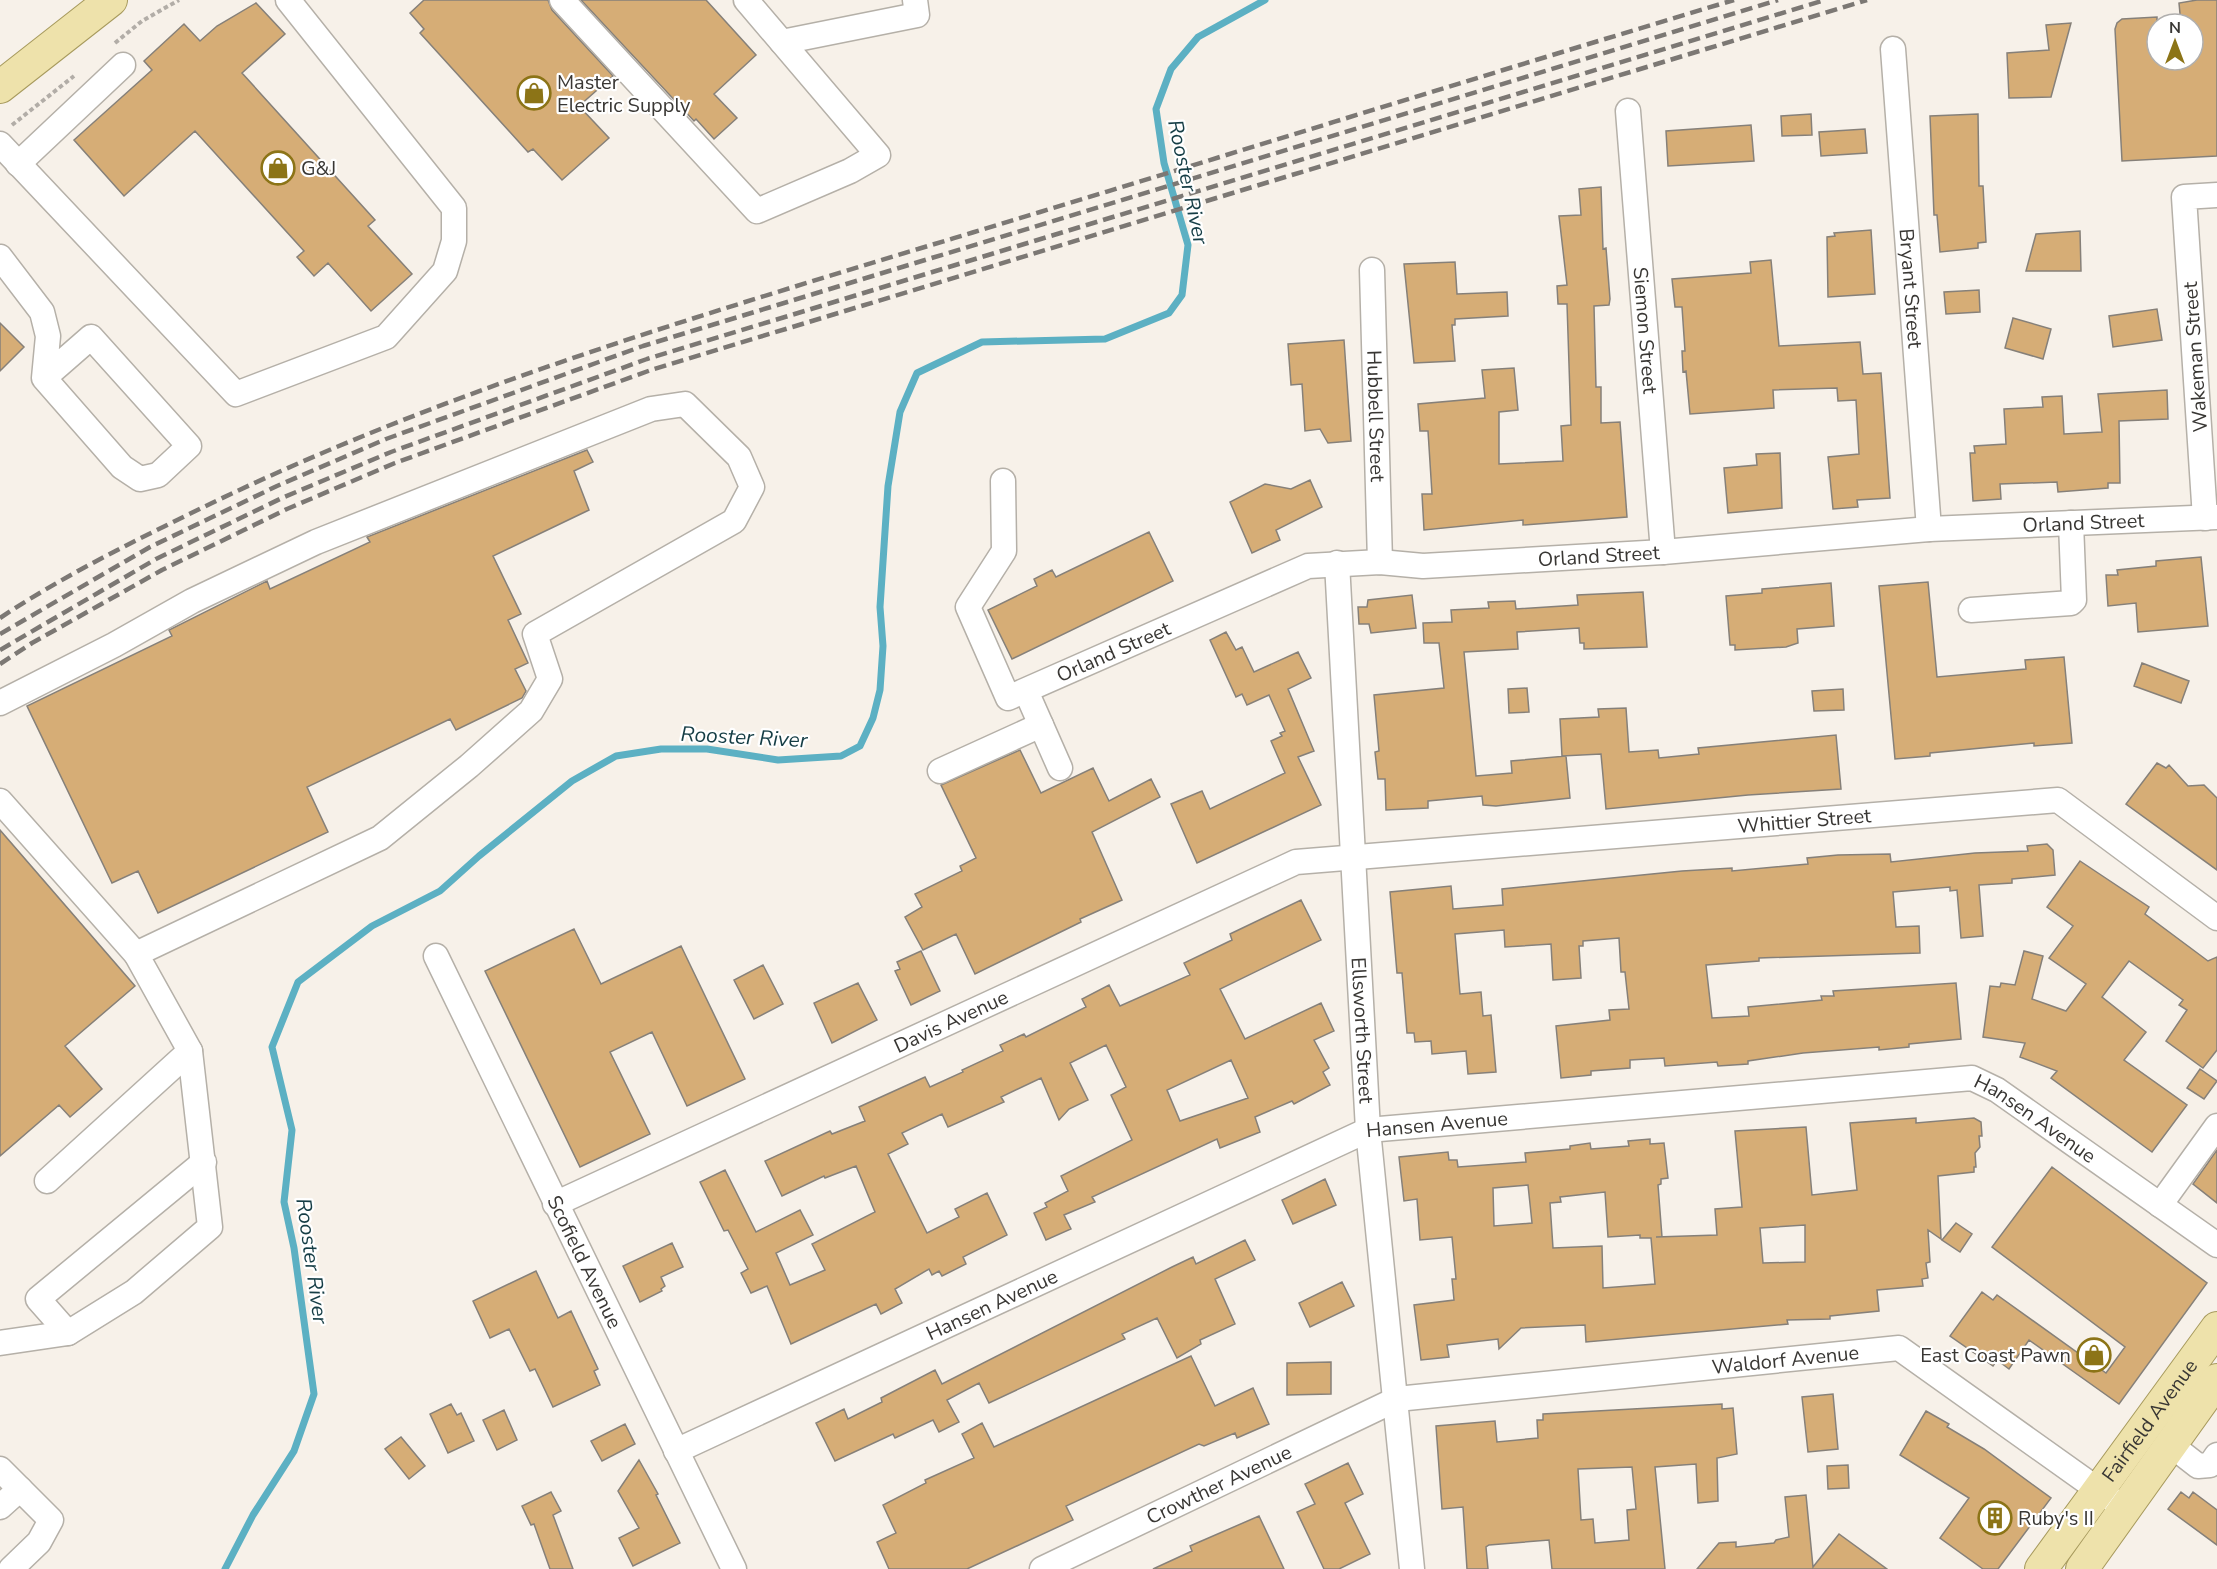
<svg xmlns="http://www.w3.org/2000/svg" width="2217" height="1569" viewBox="0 0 2217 1569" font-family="'Nunito Sans',sans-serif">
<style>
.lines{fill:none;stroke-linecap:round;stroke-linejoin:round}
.stream{stroke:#5cb0c3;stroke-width:7}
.building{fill:#d6ad76;stroke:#868079;stroke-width:1.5;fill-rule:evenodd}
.minor-casing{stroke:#b5b0a8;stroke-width:27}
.major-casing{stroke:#a79a5d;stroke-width:34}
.path{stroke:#b2ada7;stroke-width:4;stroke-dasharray:4.5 3;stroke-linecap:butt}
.minor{stroke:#fff;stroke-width:24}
.major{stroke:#eee2ab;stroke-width:32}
.rail{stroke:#7c7874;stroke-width:4.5;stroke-dasharray:12 6;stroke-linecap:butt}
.labels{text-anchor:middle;stroke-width:4.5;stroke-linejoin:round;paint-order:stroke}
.poi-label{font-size:20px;fill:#393734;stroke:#fff;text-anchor:start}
.street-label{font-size:20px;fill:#393734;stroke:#fff}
.water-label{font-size:21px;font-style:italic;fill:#153d45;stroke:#fff}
</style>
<rect width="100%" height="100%" fill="#f7f1e9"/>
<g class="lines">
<path class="stream" d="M225,1569L253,1515L294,1451L314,1394L294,1248L284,1202L292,1130L272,1047L298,982L372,926L440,891L479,856L572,781L616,756L661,749H707L778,760L841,756L860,746L873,718L880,690L883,646L880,607L888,486L900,412L917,373L982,342L1105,339L1169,313L1182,295L1188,245L1164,163L1156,109L1171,69L1198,37L1265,0"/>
</g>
<path class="building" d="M424,0H548L552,10L613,76L579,106L609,138L562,180L533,149L528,152L420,33L424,29L410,13Z
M581,0H706L756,55L714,94L737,118L714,139L696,119L694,121Z
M2197,0H2217V156L2122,161L2115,29L2117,23L2122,19L2157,17V60H2193V24H2181L2179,3Z
M256,3L285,34L242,73L375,220L368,226L412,274L371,311L328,263L314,276L297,257L304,251L195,131L124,196L74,140L152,70L144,61L184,24L200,41L217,26Z
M2071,23L2051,97L2009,98L2007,53L2049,50L2046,25Z
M1811,114L1812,135L1782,136L1781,116Z
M1978,114L1979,186H1983L1986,242L1978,243V248L1940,252L1937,215H1934L1930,116Z
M1751,125L1754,161L1668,166L1666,131Z
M1865,129L1867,153L1821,156L1819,132Z
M1601,187L1603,249L1606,248L1610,299L1609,305L1594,306L1596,387H1601V423L1620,422L1627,517L1523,525V520L1424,530L1422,494H1432L1428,431H1420L1418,404L1485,398L1482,370L1514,368L1518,410L1499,412V464L1563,461L1561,426L1571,425L1567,304H1558L1557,286L1567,285L1559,216L1581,215L1579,189Z
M1871,230L1875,294L1828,297L1827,237L1835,236L1834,233Z
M2080,231L2081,271H2026L2036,234Z
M1771,260L1779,346L1860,342L1863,374L1881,373L1890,498L1857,500L1858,507L1833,509L1828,457L1859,454L1856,400L1838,401L1837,388L1773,390L1774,408L1690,414L1686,371L1683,372L1682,351H1685L1682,307H1675L1672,279L1751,273L1750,262Z
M1455,262L1457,294L1507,292L1508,316L1455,319V325H1452L1455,361L1414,363L1404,264Z
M1979,290L1980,312L1946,314L1944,292Z
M2157,309L2162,340L2113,347L2109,316Z
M2013,318L2051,329L2043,359L2005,348Z
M0,323L24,347L0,371Z
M1344,340L1351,441L1328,443L1320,429L1305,431L1302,384L1291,385L1288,344Z
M2167,390L2168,419L2119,421L2120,483H2108V488L2058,492L2057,482L2000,484L2001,499L1973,501L1970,453H1975L1974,446L2006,444L2004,409L2043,407L2042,397L2062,396L2064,434L2102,432L2098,394Z
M587,450L593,462L574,471L589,510L493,556L521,614L508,620L528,663L515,669L526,691L522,698L456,730L450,719L307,787L328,832L158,913L138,871L112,883L27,706L172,636L169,630L267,581L270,589L370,542L367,537Z
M1780,453L1782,508L1728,513L1724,468L1757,465L1756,454Z
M1310,480L1322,507L1276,530L1280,540L1252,553L1230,502L1265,484L1291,489Z
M1149,532L1173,581L1012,659L988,610L1037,586L1034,579L1052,570L1056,577Z
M2201,557L2208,626L2138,632L2136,603L2108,606L2106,575H2118L2117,570L2156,566V561Z
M1928,582L1937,677L2026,669L2025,660L2064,657L2072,743L2034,746V743L1930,753V756L1895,759L1879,586Z
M1831,583L1834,626L1797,629L1798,643L1786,647L1735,650V645H1730L1726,596L1762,593V589Z
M1643,592L1647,647L1584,649V643H1580L1579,628L1517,632L1518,649L1464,652L1476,776L1512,773L1511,761L1566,756L1570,798L1496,806L1483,805L1482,796L1428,801V808L1386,810L1385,779H1378L1375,752L1379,751L1374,695L1444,688L1439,643H1424L1423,623L1452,622L1451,610L1489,608L1488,602L1515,601L1516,609L1578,605L1577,595Z
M1412,595L1416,628L1371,633L1369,624H1359L1358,607H1367L1368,600Z
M1226,632L1236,650L1242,647L1254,672L1298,652L1311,678L1288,689L1314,751L1298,757L1321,805L1197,863L1171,804L1202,791L1210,809L1285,773L1271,741L1282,736L1280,733L1285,731L1269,695L1247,705L1242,694L1236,697L1210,640Z
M2142,663L2189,681L2181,703L2134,686Z
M1527,688L1529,712L1509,713L1508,689Z
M1843,689L1844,710L1814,711L1812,691Z
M1626,708L1629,752L1658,750L1659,758L1699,754L1698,748L1836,735L1841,789L1748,795L1606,809L1601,754L1562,756L1560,719L1599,717L1598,709Z
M1020,750L1041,793L1093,768L1109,801L1151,779L1160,797L1092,832L1122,900L1080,919L1081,922L975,974L956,934L923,950L905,917L922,907L915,894L962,871L960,866L976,858L941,785Z
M2157,763L2166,768L2169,765L2188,786L2204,785L2217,798V870L2126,804Z
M0,830L135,986L65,1046L102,1089L70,1117L59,1105L0,1156Z
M2047,844L2053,850L2055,875L2012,879V883L1979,885L1983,936L1961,938L1957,890L1950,891V887L1893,892L1896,927L1919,926L1920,953L1759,958V961L1706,965L1712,1018L1749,1016L1748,1007L1822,1000L1821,996H1834L1833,991L1956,983L1961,1039L1909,1044V1047L1879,1050V1047L1803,1053L1748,1061V1064L1718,1066L1717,1062L1665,1066L1664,1058L1630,1060V1068L1591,1071V1075L1561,1078L1556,1026L1610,1020L1609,1010L1629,1009L1625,972H1621L1619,938L1583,941V946H1579L1581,978L1553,980L1551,944L1505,947L1504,930L1455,934L1460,994L1481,992L1483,1016L1491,1015L1496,1072L1468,1074L1466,1051L1432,1054L1431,1041L1415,1042L1414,1033H1407L1402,973H1397L1390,892L1451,886L1453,909L1503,905L1502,889L1682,871L1732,868V871L1808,864L1807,858L1838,855L1890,854L1891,862L1975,853L2028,851L2027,846Z
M2080,861L2149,907L2145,914L2208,961L2217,957V1050L2203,1068L2166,1041L2187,1010L2179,1005L2183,1000L2129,961L2102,997L2146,1032L2124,1060L2187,1105L2152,1152L2051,1078L2057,1071L2020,1057L2025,1043L1983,1037L1990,986L2000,987L2001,983L2015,985L2024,951L2043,956L2032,999L2066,1011L2086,984L2049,958L2073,926L2047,907Z
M1301,900L1321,940L1220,989L1245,1039L1321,1003L1334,1031L1314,1040L1329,1068L1323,1072L1330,1085L1294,1104L1292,1101L1255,1117L1260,1132L1220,1148L1217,1139L1092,1197L1095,1202L1064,1215L1071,1229L1046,1240L1034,1213L1047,1207L1045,1203L1068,1191L1061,1176L1132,1140L1111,1095L1126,1087L1106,1045L1070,1063L1088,1100L1069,1109L1059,1120L1041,1078L1001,1097L1004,1102L948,1127L942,1114L902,1133L908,1144L888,1154L927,1233L959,1217L955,1209L987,1193L1007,1235L963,1257L966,1264L942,1276L939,1271L932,1275L929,1269L895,1289L902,1303L881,1314L876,1304L791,1344L767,1286L751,1293L741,1273L748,1269L728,1230L724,1231L700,1182L725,1170L756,1232L800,1210L813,1235L776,1253L790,1285L825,1270L812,1244L875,1212L856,1166L825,1178L824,1176L782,1196L765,1161L830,1131L832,1134L865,1121L859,1107L925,1077L930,1087L963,1072L962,1070L1003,1051L1000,1045L1024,1034L1026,1037L1086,1007L1082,999L1109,985L1120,1006L1190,975L1184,963L1232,940L1230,934ZM1231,1060L1248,1098L1180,1121L1167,1090Z
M574,929L601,984L681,946L745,1079L687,1106L652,1032L610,1052L650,1134L580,1167L485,971Z
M921,951L940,991L911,1005L895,971L900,969L897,962Z
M763,965L783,1004L754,1019L734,980Z
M858,983L877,1020L832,1043L814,1003Z
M2200,1069L2217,1081L2204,1099L2187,1088Z
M1916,1118V1123L1974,1118L1981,1122L1982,1136H1979L1980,1147L1975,1153L1976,1167H1974V1172L1938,1176L1941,1239L1928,1230L1930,1262L1926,1263L1928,1278L1922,1279L1923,1286L1877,1290L1879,1311L1830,1316V1319L1787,1320L1788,1324L1586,1342L1585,1325L1521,1328L1499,1349L1498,1339L1447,1345L1449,1357L1421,1360L1414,1305L1454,1300L1452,1279H1456L1452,1237L1420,1240L1417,1199L1404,1201L1399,1157L1448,1152L1449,1160H1457L1458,1167L1526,1162L1525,1153L1570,1149V1146L1590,1143L1591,1149L1629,1146L1628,1141L1650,1139V1144L1664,1143L1668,1178L1661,1179V1184L1658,1185L1662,1237H1656L1717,1235L1715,1209L1742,1207L1735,1131L1806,1127L1812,1195L1857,1190L1850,1123ZM1528,1185L1532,1223L1494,1226L1493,1188ZM1605,1192L1608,1237L1640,1235V1238H1651L1655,1284L1603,1288L1602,1246L1553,1248L1550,1203L1561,1202L1560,1197ZM1805,1225V1262L1763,1263L1760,1228Z
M2217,1150V1203L2193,1184Z
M2052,1167L2207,1283L2119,1404L2029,1340L2009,1369L1997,1360L1993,1366L1950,1336L1982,1292L1993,1300L1997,1295L2106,1373L2125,1347L1992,1247Z
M1325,1179L1336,1205L1293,1224L1282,1200Z
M1956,1223L1972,1234L1960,1252L1942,1240Z
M1245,1240L1255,1260L1215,1279L1235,1324L1200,1340L1201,1344L1177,1358L1157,1318L1122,1334L1125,1339L989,1403L979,1383L947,1400L959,1422L939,1432L933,1420L895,1438L893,1434L835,1461L816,1423L844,1409L848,1419L882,1402L881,1398L935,1370L942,1384L1172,1267L1193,1257L1196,1264Z
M672,1243L683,1267L661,1277L665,1286L661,1289L662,1291L640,1302L623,1266Z
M536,1271L558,1318L571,1311L598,1369L594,1371L600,1385L553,1407L535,1369L530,1371L509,1329L490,1338L473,1301Z
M1342,1282L1354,1306L1310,1327L1299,1303Z
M1191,1356L1215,1406L1253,1388L1269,1424L1237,1438L1235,1433L1204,1446L1199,1444L1066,1506L1073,1520L967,1569H889L877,1542L896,1533L883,1505L926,1483L925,1480L974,1458L962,1434L982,1423L994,1447Z
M1331,1362V1394L1287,1395V1363Z
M1833,1394L1838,1449L1808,1452L1802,1397Z
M451,1404L457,1415L461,1413L474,1441L448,1453L430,1414Z
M1722,1404V1409L1733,1408L1737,1454L1717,1458L1718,1501L1698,1503L1696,1464L1655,1467L1665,1569H1552L1549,1540L1489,1545L1486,1547L1488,1569H1467L1463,1507L1442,1509L1436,1426L1495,1421L1497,1442L1538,1438L1537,1420H1543V1414ZM1632,1467L1636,1509L1627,1510L1629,1540L1595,1543L1593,1519L1581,1520L1578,1469Z
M504,1410L517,1440L497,1450L483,1420Z
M1926,1411L1949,1424L1947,1427L1984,1449L2051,1498L1998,1569H1983L1940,1538L1969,1498L1900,1455Z
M625,1424L635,1444L602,1461L591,1441Z
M401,1437L425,1466L409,1479L385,1449Z
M639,1460L658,1494L656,1495L680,1543L633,1566L619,1538L639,1528L618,1491Z
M1348,1463L1363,1494L1345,1503L1370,1554L1339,1569H1324L1297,1512L1315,1504L1305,1484Z
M1848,1465L1849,1488L1828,1489L1827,1466Z
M551,1492L561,1511L553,1515L573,1569H550L534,1524L531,1525L522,1506Z
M2181,1492L2189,1498L2193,1492L2217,1510V1545L2168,1509Z
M1806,1495L1813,1567L1839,1534L1887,1569H1697L1719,1543L1736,1542V1547L1774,1543L1776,1540L1789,1537L1785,1497Z
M1259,1516L1284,1569H1153L1192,1551L1190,1546Z"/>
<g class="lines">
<g class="minor-casing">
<g id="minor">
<path d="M562,0L757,211L850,171L878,155L746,0"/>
<path d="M782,42L917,15L915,0"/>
<path id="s1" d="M1893,49L1929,529"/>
<path id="s2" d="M1628,111L1663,552"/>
<path d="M0,144L236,394L386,337L445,271L454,241V208L288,0"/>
<path d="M18,164L123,65"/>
<path d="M0,257L42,312L48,336L44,378L122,467L140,479L158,475L189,446L91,337L44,378"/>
<path id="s3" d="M1372,270L1380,562"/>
<path id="s4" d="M1003,481L1004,551L968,607L1008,698L1308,566L1380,562L1423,566L1663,552L1929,529L2217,517"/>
<path d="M2205,518L2184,197L2217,195"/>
<path id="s5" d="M1337,563L1368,1130L1412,1569"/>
<path d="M1971,610L2071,603L2074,600L2071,523"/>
<path d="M1026,691L1060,768"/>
<path d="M0,703L114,645L192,601L316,542L651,409L685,404L739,457L752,487L734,521L535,634L550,679L531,711L469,766L380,838L136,954L190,1051L210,1227L134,1292L68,1333L0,1343"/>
<path d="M940,771L1041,725"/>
<path d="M0,801L136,954"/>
<path id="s6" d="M436,956L734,1569"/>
<path d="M47,1181L190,1051"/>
<path id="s7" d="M555,1204L1296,862L2058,800L2217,918"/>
<path d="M2160,1205L2217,1126"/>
<path d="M68,1333L38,1299L204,1162"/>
<path d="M2171,1445L2198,1466L2210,1465L2217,1455"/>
<path id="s8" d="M676,1451L1368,1130L1972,1078L1997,1090L2217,1245"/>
<path d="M0,1469L20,1489"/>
<path d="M0,1507L20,1489L51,1520L39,1542L11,1569"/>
<path id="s9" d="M1042,1569L1397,1399L1899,1348L2111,1499"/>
</g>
</g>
<g class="major-casing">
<g id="major">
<path d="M0,87L111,0"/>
<path id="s10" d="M2041,1569L2217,1328"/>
<path d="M2082,1569L2217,1380"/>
</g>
</g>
<path class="path" d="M115,43L142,21L179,0
M12,125L74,76"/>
<use href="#minor" class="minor"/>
<use href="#major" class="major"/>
<path class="rail" d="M0,618C66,574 140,538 212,503C438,394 678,322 918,249C1190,167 1461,82 1734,0
M0,634L150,547L277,486L386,439L643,346L1778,0
M0,650L156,559L282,498L391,452L647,359L1825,0
M0,664L32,643L162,570L287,509L395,463L651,370L1867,0"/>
</g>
<defs>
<g id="shop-ring" transform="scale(1.725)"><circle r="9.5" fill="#fff" stroke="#8c7417" stroke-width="1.5"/><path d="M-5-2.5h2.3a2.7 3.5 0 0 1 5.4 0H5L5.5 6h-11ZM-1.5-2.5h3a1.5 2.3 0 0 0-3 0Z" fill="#8c7417"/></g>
<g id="building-ring" transform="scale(1.725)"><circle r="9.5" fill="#fff" stroke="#8c7417" stroke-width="1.5"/><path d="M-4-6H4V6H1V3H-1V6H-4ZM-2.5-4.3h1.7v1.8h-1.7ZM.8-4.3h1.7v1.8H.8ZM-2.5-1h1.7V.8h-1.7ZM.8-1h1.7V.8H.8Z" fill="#8c7417"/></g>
</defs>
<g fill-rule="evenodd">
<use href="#shop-ring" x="534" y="93"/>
<use href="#shop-ring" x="278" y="168"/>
<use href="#shop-ring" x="2094" y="1355"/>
<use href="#building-ring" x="1995" y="1518"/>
</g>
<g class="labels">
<g class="poi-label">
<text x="557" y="89">Master<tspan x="557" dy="23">Electric Supply</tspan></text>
<text x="301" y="175">G&amp;J</text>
<text x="2071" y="1362" text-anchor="end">East Coast Pawn</text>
<text x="2018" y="1525">Ruby's II</text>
</g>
<g class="street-label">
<text dy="7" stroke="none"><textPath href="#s1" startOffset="240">Bryant Street</textPath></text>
<text dy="7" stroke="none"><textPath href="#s2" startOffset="220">Siemon Street</textPath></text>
<text transform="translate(2195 357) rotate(-94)" y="7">Wakeman Street</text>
<text dy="7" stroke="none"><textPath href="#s3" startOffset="146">Hubbell Street</textPath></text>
<text dy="7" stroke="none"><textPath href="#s4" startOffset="1341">Orland Street</textPath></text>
<text dy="7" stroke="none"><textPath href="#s4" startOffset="855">Orland Street</textPath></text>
<text dy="7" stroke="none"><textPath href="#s4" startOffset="351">Orland Street</textPath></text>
<text dy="7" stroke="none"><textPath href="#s7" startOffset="1326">Whittier Street</textPath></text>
<text dy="7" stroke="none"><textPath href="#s7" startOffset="436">Davis Avenue</textPath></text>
<text dy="7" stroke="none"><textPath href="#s5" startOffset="468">Ellsworth Street</textPath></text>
<text dy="7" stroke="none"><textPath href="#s8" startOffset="1444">Hansen Avenue</textPath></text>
<text dy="7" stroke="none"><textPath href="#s8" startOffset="832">Hansen Avenue</textPath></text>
<text dy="7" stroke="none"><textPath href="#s6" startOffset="340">Scofield Avenue</textPath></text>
<text dy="7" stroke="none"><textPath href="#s8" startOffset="348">Hansen Avenue</textPath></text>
<text dy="7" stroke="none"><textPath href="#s9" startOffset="784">Waldorf Avenue</textPath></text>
<text dy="7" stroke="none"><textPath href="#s10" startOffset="184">Fairfield Avenue</textPath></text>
<text dy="7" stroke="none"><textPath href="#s9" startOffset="196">Crowther Avenue</textPath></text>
</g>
<g class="water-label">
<text transform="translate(1188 182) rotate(78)" y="7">Rooster River</text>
<text transform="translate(744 737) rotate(3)" y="7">Rooster River</text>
<text transform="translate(312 1261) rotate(82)" y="7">Rooster River</text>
</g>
</g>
<g transform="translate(2175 42)"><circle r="28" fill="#ffffff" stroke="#b0afae" stroke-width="1.5"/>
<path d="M0-4.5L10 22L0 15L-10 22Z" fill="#8c7417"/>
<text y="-9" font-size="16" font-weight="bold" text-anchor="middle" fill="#393734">N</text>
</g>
</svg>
